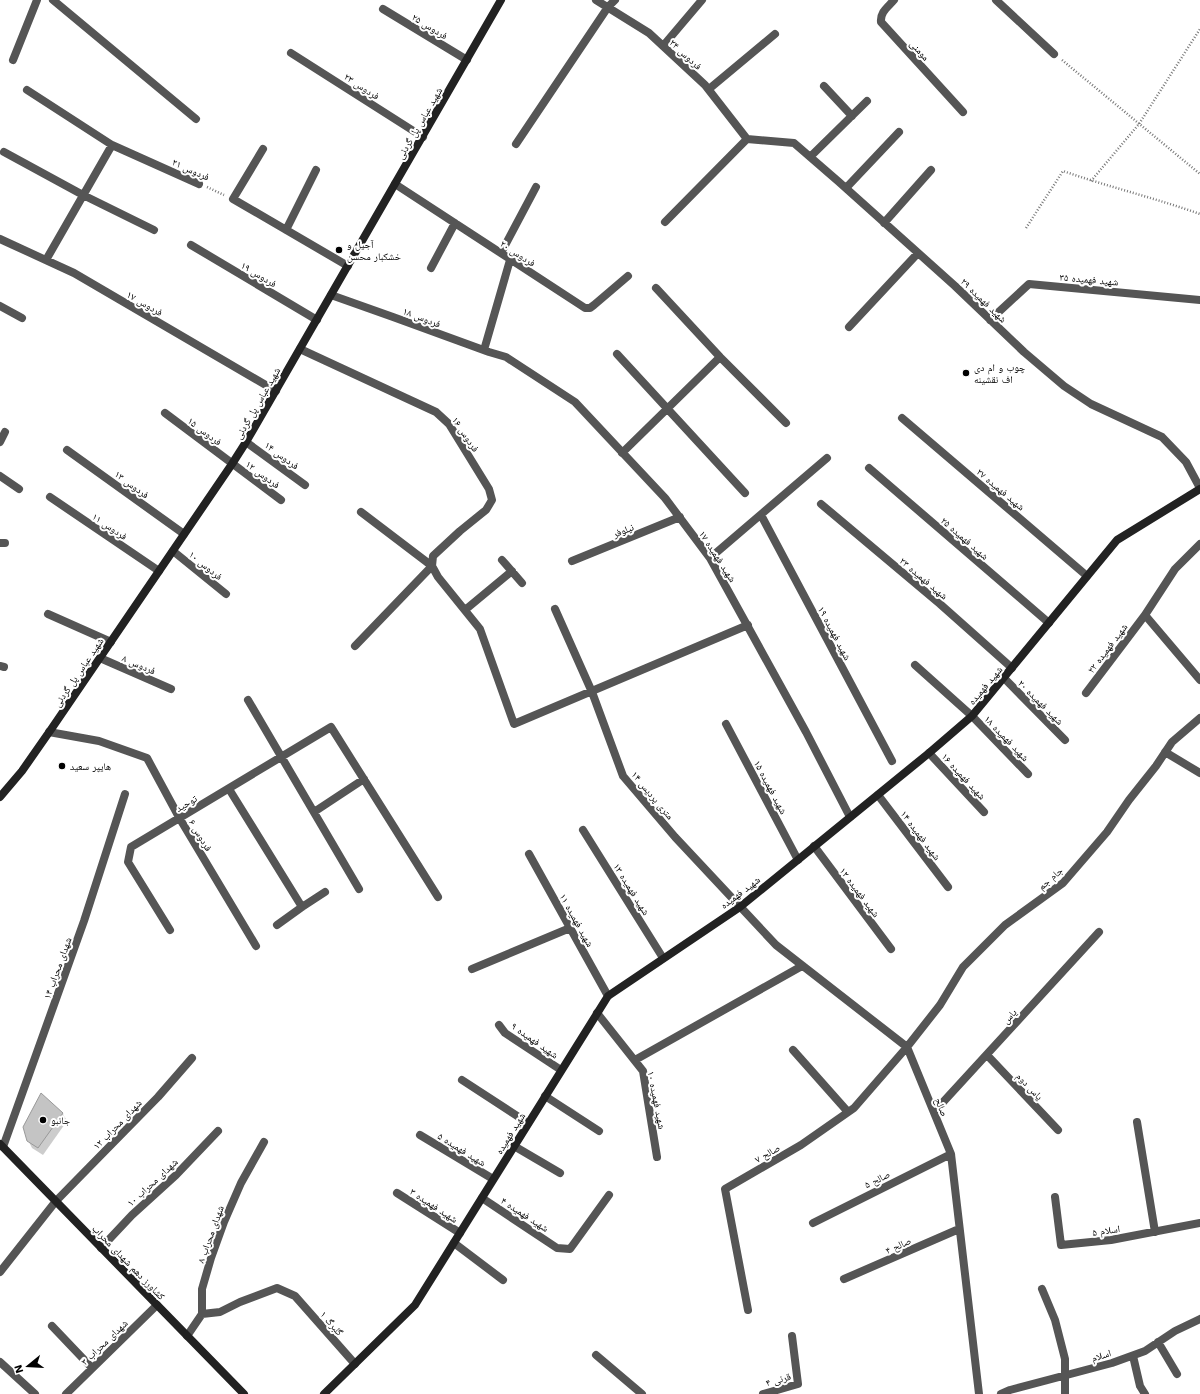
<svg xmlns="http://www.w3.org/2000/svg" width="1200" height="1394" viewBox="0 0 1200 1394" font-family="'Work Sans','Noto Naskh Arabic',sans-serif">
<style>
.shadow{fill:#0003}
.building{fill:#c4c4c4;stroke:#999}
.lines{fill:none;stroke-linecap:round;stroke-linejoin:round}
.path{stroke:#777;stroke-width:2.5;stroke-dasharray:1 2;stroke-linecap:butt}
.street{stroke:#555;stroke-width:8}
.secondary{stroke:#222;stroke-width:8}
.poi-dot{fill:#000;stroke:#fff;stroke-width:1.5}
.labels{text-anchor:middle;stroke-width:4;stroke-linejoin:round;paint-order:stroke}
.street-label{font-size:10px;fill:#000;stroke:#fff}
.poi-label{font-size:10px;fill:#000;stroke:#fff;text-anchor:start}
</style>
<rect width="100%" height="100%" fill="#fff"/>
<path class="shadow" d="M41,1095L63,1114L67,1121L43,1155L32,1148L28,1140Z"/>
<path class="building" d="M41,1093L63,1113L38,1148L27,1141L23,1127Z"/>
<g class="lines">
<path class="path" d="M1062,60L1200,174
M1091,181L1139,124L1200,29
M207,187L224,195
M1026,228L1063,171C1109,187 1155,198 1200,214"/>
<path class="street" d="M53,0L196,119
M596,0L649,33L705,85L747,139
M894,0C888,7 880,12 881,22L963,112
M996,0L1054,54
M383,9L467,60
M663,46L702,0
M291,53L423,137
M13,60L37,0
M824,86L852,116
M709,89L775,34
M27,90L112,145L199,184
M747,139L794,143L839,182L955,286L1024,352L1064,386L1091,404L1162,437L1186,462L1200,488
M516,144L608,7L615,0
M263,149L233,199L348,266
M4,152L83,195L154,230
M810,157L867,101
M395,184L585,308H590L594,305L628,276
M846,188L899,132
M665,222L747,139
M884,223L931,170
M286,230L316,170
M0,239L74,273L276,391
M191,245L317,320
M501,253L536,187
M46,260L112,145
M431,268L455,223
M656,288L720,357
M331,295L393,317L489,352L506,357L575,402L665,498L710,558L806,732L850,817
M0,306L22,318
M990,320L1029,284L1200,300
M849,327L918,253
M300,349L436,412L449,424L489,489L492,500L486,510L460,531L433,556L432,566
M484,350L510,260
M617,354L745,493
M165,413L281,500
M902,418L1087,576
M0,442L5,432
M246,442L305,485
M67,450L184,534
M622,453L720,357L786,423
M869,468L1049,623
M0,476L19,489
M50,497L159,571
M821,504L940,604L1012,668
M361,512L432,566L438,577L480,629L514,724L748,625
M761,515L892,761
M0,543H5
M1200,544L1175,569L1145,615L1200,680
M173,551L226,594
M710,558L827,458
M502,560L522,583
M572,561L680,517
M555,609L592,692L623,776L675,837L776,945L907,1047L951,1154L979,1394
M465,610L512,571
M48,614L111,642
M355,646L432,566
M100,658L171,689
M915,665L972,716L1028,774
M0,666L4,667
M1004,678L1065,740
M1086,693L1145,615
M248,700L359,889
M726,724L798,860
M49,732L99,741L147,758L180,819L256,946
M1165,752L1200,773
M929,753L984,812
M229,789L302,907
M878,795L948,887
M314,812L364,779
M583,830L663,958
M814,846L891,949
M529,854L608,996
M277,925L302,907L325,892
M170,930L128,862L131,847L331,727L438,897
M472,969L570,928
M597,1013L643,1071L657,1157
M499,1025L505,1033L561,1070
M793,1050L848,1112
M987,1055L1058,1130
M635,1060L802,966
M462,1080L528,1123
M545,1096L599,1131
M934,1112L1099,932
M1137,1122L1155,1232
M420,1135L493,1179
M514,1146L560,1173
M3,1147L84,921L125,794
M397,1193L460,1233
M1055,1197L1061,1245L1111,1240L1200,1223
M482,1198L557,1248L570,1249L609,1195
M813,1223L951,1154
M454,1243L503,1280
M101,1248L132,1215L176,1175L218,1131
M0,1272L56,1201L158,1097L192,1058
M844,1279L959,1229
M1042,1289L1055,1320L1065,1359V1394
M748,1310L725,1189L801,1145L854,1108L907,1047L940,1005L963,967L1005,925L1063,883L1107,832L1129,800L1156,766L1172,742L1200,718
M202,1314L220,1312L240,1302L277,1288L295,1296L355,1364
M52,1326L92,1368
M187,1336L202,1314V1289L211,1258L224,1222L241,1183L264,1142
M1158,1342L1177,1374
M596,1355L642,1394
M1133,1356L1140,1386L1145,1394
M0,1362L35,1394
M66,1394L157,1305
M763,1394L798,1384L792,1336
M1001,1394L1010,1390L1112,1363L1145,1351L1175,1331L1200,1319"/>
<path class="secondary" d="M0,797L22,771L52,728L232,464L246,442L501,0
M0,1144L244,1394
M324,1394L415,1305L608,996L740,907L929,753L972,716L1117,540L1200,489"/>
</g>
<g class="poi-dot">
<circle cx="339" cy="250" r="4"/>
<circle cx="966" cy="373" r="4"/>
<circle cx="62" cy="766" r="4"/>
<circle cx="43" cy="1120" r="4"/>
</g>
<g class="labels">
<g class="street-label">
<text transform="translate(430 26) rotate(31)" y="4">فردوس ۲۵</text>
<text transform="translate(920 50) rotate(48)" y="4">مومنی</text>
<text transform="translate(686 54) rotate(43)" y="4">فردوس ۲۴</text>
<text transform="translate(362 86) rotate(33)" y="4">فردوس ۲۳</text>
<text transform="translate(419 123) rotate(-60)" y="4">شهید عباس پل گردنی</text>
<text transform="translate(191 169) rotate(24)" y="4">فردوس ۲۱</text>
<text transform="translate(518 253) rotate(33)" y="4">فردوس ۲۰</text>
<text transform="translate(259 274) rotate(31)" y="4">فردوس ۱۹</text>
<text transform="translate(1089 279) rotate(5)" y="4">شهید فهمیده ۳۵</text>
<text transform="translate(984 300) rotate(44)" y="4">شهید فهمیده ۲۹</text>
<text transform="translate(145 303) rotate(30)" y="4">فردوس ۱۷</text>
<text transform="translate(422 317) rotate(21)" y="4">فردوس ۱۸</text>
<text transform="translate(257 403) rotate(-60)" y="4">شهید عباس پل گردنی</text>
<text transform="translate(205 431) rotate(37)" y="4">فردوس ۱۵</text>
<text transform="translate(466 434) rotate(56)" y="4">فردوس ۱۶</text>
<text transform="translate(282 455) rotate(36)" y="4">فردوس ۱۴</text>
<text transform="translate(263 474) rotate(36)" y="4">فردوس ۱۲</text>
<text transform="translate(132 484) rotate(36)" y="4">فردوس ۱۳</text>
<text transform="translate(1001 489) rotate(40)" y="4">شهید فهمیده ۲۷</text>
<text transform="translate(110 526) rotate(34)" y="4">فردوس ۱۱</text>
<text transform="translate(623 530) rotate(-22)" y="4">نیلوفر</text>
<text transform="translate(965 538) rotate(41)" y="4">شهید فهمیده ۲۵</text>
<text transform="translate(718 556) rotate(57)" y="4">شهید فهمیده ۱۷</text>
<text transform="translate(206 565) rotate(39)" y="4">فردوس ۱۰</text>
<text transform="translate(924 578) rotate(40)" y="4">شهید فهمیده ۲۳</text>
<text transform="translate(835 633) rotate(62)" y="4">شهید فهمیده ۱۹</text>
<text transform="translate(1107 648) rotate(-53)" y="4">شهید فهمیده ۲۲</text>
<text transform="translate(139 664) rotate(23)" y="4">فردوس ۸</text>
<text transform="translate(78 672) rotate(-56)" y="4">شهید عباس پل گردنی</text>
<text transform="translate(985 685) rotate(-50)" y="4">شهید فهمیده</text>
<text transform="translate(1041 702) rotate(45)" y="4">شهید فهمیده ۲۰</text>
<text transform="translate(1007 738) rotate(46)" y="4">شهید فهمیده ۱۸</text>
<text transform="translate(964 776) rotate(47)" y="4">شهید فهمیده ۱۶</text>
<text transform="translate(771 787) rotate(62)" y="4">شهید فهمیده ۱۵</text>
<text transform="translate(653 795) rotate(50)" y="4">۱۴ متری پردیس</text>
<text transform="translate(186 803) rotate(-31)" y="4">توحید</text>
<text transform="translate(201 835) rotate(59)" y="4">فردوس ۶</text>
<text transform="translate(921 835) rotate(53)" y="4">شهید فهمیده ۱۴</text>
<text transform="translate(1050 878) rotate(-41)" y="4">جام جم</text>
<text transform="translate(632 889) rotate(58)" y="4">شهید فهمیده ۱۳</text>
<text transform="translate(740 892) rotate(-37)" y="4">شهید فهمیده</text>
<text transform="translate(860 892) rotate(53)" y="4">شهید فهمیده ۱۲</text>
<text transform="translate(577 920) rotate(61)" y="4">شهید فهمیده ۱۱</text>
<text transform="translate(57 968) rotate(-70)" y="4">شهدای محراب ۱۴</text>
<text transform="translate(1009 1016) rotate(-47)" y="4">یاس</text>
<text transform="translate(535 1040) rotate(35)" y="4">شهید فهمیده ۹</text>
<text transform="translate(1030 1086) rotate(46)" y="4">یاس دوم</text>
<text transform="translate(657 1100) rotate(79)" y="4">شهید فهمیده ۱۰</text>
<text transform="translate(942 1107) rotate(68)" y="4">صالح</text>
<text transform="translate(117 1124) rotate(-46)" y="4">شهدای محراب ۱۲</text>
<text transform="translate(510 1133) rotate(-58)" y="4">شهید فهمیده</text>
<text transform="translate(462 1149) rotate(32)" y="4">شهید فهمیده ۵</text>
<text transform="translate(767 1153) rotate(-30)" y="4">صالح ۷</text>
<text transform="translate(877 1179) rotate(-26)" y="4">صالح ۵</text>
<text transform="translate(152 1182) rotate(-43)" y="4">شهدای محراب ۱۰</text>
<text transform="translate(434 1205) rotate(33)" y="4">شهید فهمیده ۳</text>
<text transform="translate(525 1214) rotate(33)" y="4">شهید فهمیده ۴</text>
<text transform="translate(1106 1230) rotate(-8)" y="4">اسلام ۵</text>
<text transform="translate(210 1234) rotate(-70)" y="4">شهدای محراب ۸</text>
<text transform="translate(898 1245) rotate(-24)" y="4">صالح ۴</text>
<text transform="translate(129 1262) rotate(46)" y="4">کشاورز دهم شهدای محراب</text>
<text transform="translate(332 1323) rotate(49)" y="4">گلبرگ ۱</text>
<text transform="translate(104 1342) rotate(-44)" y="4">شهدای محراب ۳</text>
<text transform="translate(1101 1355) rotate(-17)" y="4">اسلام</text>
<text transform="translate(778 1379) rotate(-16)" y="4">قرنی ۴</text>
</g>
<g class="poi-label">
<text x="347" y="248">آجیل و<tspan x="347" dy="12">خشکبار محسن</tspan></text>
<text x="974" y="371">چوب و ام دی<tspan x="974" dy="12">اف نقشینه</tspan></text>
<text x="70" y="770">هایپر سعید</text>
<text x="51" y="1124">جانبو</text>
</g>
</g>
<g transform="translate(28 1366) rotate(252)" stroke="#ffffff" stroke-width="3" paint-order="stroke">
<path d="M0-3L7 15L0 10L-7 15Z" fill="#000000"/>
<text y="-6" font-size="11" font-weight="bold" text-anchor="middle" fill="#000000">N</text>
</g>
</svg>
